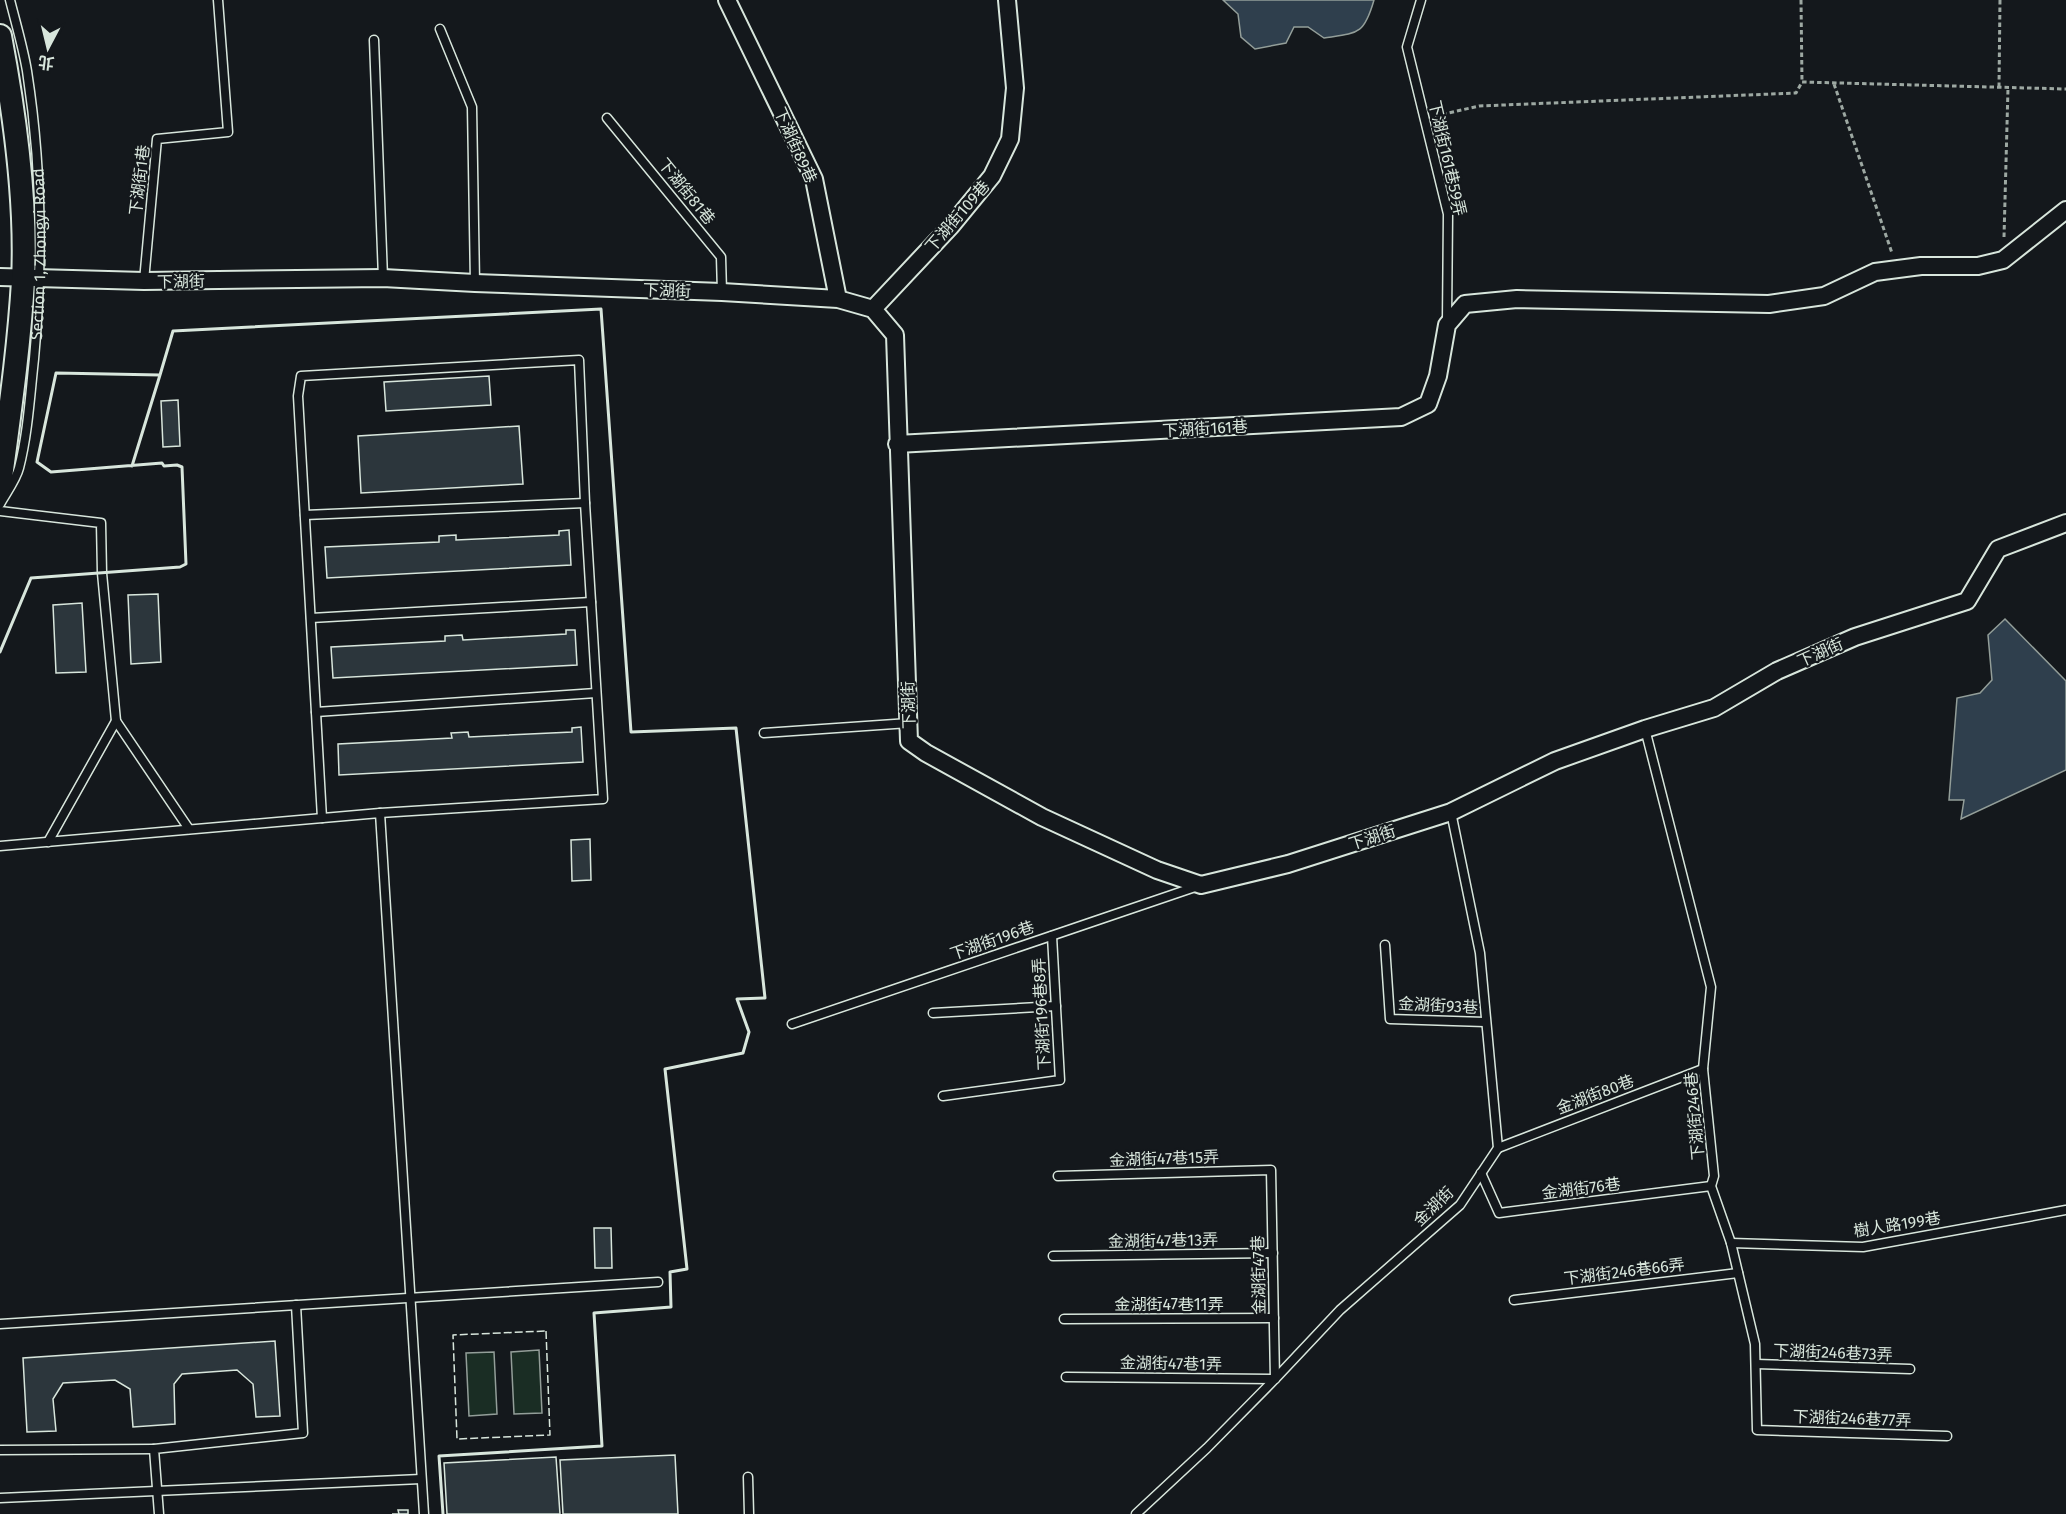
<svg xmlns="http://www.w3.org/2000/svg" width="2066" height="1514" viewBox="0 0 2066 1514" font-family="'Fira Sans','Noto Sans TC',sans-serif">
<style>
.green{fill:#1a2d24;stroke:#939e99;stroke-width:1.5}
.water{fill:#2f3f4d;stroke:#939e99;stroke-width:1.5}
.building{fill:#2c363c;stroke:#d8e6dc;stroke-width:1.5}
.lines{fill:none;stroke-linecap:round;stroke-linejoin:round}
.service-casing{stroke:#d8e6dc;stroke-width:11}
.minor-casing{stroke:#d8e6dc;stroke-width:20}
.secondary-casing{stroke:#d8e6dc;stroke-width:26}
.path{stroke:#9da8a2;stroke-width:3;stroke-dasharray:4.5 3;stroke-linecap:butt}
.service{stroke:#14181c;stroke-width:8}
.minor{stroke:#14181c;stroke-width:16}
.secondary{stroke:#14181c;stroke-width:22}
.fence{stroke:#d8e6dc;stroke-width:1.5;stroke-dasharray:8 3;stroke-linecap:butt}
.wall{stroke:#d8e6dc;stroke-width:3}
.labels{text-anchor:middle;stroke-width:4.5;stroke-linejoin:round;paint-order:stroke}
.street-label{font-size:16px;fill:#d8e6dc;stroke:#14181c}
</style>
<rect width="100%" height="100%" fill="#14181c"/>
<path class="green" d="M539,1350L542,1413L514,1414L511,1352Z
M494,1352L497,1414L469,1416L466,1353Z"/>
<path class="water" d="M1223,0H1374C1364,35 1358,33 1324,38L1308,27H1294L1286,43L1255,49L1241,37L1238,14Z
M2005,619L2066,681V770L1961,819L1964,800H1949L1957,698L1980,693L1992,680L1988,635Z"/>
<path class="building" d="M489,376L491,405L386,411L384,382Z
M178,400L180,446L163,447L161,401Z
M519,426L523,484L361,493L358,436Z
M569,530L571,565L327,578L325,547L439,542V536L456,535V540L559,535V531Z
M158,594L161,662L131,664L128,595Z
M82,603L86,672L56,673L53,605Z
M566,630H575L577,665L333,678L331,647L445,641V636L462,635L463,640L566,634Z
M581,727L583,762L339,775L338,744L452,738L451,733L468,732L469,737L572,732V728Z
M590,839L591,880L572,881L571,840Z
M594,1228H611L612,1268H595Z
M275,1341L280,1416L256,1417L253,1384L237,1370L182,1374L174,1384L175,1424L133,1427L130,1389L115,1380L63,1383L53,1399L56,1431L27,1432L23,1358Z
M675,1455L678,1514H563L560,1460Z
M556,1457L560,1514H447L444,1463Z
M398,1510H408V1514H392H399Z"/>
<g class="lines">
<g class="service-casing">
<g id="service">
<path d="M1421,0L1407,47L1448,214L1447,321"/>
<path d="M440,29L472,107L475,283"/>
<path d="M374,40L383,278"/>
<path d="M607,118L721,257L722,292"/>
<path d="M144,281L157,139L228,132L218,0"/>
<path id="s1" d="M0,504C6,493 16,480 19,468C28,433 30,395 34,359C43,262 42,167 27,71C23,47 16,24 10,0"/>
<path d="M0,511L101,523L102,573L116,721L189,829"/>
<path d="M305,515L585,503"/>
<path d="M311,618L591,602"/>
<path d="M316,712L596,693"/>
<path d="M1645,729L1711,987L1703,1069L1714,1176L1711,1186L1731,1243L1755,1344L1757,1430L1947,1436"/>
<path d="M764,733L909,723"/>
<path d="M322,818L298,396L301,376L579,360L585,503L603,799L380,813"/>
<path d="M48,842L116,721"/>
<path d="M0,846L380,813L424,1514"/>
<path d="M1385,945L1390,1019L1485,1022"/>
<path d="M933,1013L1056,1006"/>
<path d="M792,1024L1198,886"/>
<path d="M943,1096L1060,1080L1052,936"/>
<path d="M1498,1148L1703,1069"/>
<path d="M1481,1173L1499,1213L1711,1186"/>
<path d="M1058,1176L1271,1170L1275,1379L1066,1377"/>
<path d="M1731,1243L1863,1247L2066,1210"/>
<path d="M1053,1256L1273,1253"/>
<path d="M1514,1300L1738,1273"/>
<path d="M1064,1319L1274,1318"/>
<path d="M0,1324L658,1282"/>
<path d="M1756,1364L1910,1369"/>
<path d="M0,1450L154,1449"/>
<path d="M748,1477L749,1514"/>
<path d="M0,1498L421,1479"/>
<path d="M159,1514L154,1449L303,1433L296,1305"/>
<path d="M1136,1514L1207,1448L1275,1379L1340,1310L1460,1205L1498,1148L1480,953L1451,812"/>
</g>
</g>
<g class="minor-casing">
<path id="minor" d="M727,0L814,179L838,299
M0,277L144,281L383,278L475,283L722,292L838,299L873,309L895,335L909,741L926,753L1042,817L1157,870L1201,885L1288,864L1451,812L1555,761L1645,729L1714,708L1777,671L1855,637L1967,601L1998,549L2066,523
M873,309L951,226L992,176L1010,139L1015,88L1007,0
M897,444L1401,417L1428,404L1438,376L1447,325L1465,304L1517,299L1769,304L1824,296L1875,272L1921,266H1978L2003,260L2066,210"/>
</g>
<g class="secondary-casing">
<path id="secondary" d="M0,36C15,115 27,201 23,281C19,349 9,417 0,485"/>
</g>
<path class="path" d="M1801,0L1802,82
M1834,84L1892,253
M1999,87L2000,0
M1435,116L1479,106L1796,93L1802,82L2066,89
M2004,237L2008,88"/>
<use href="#service" class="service"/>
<use href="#minor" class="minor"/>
<use href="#secondary" class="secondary"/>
<path class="fence" d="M546,1331L550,1435L457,1439L453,1335Z"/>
<path class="wall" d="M132,466L160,375
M0,652L31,578L180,567L186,564L182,467L177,465L164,466L162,463L51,472L37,462L56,373L160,375L173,331L601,309L631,732L736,728L765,998L737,999L749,1032L743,1053L665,1069L687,1269L670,1272L671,1307L594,1313L602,1446L439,1456L443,1514"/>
</g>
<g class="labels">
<g class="street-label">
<text transform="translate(796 145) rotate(66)" y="6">下湖街89巷</text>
<text transform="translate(1448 158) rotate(77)" y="6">下湖街161巷59弄</text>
<text transform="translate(139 180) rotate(-83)" y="6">下湖街1巷</text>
<text transform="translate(687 191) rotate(51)" y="6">下湖街81巷</text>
<text transform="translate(957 216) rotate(-49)" y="6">下湖街109巷</text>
<text dy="6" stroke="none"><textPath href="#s1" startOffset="256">Section 1, Zhongyi Road</textPath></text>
<text transform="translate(181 281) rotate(-1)" y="6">下湖街</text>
<text transform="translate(667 290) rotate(2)" y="6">下湖街</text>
<text transform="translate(1205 428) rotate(-3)" y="6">下湖街161巷</text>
<text transform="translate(1820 652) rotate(-24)" y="6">下湖街</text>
<text transform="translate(908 705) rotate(-92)" y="6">下湖街</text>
<text transform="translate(1372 837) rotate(-18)" y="6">下湖街</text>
<text transform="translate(992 940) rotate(-19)" y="6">下湖街196巷</text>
<text transform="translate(1438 1005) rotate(3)" y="6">金湖街93巷</text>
<text transform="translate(1041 1014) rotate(-93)" y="6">下湖街196巷8弄</text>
<text transform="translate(1595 1094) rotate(-21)" y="6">金湖街80巷</text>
<text transform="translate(1694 1116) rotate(-95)" y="6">下湖街246巷</text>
<text transform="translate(1164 1158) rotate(-2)" y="6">金湖街47巷15弄</text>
<text transform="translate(1581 1188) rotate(-7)" y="6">金湖街76巷</text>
<text transform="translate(1433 1206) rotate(-44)" y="6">金湖街</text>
<text transform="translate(1897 1224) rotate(-9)" y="6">樹人路199巷</text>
<text transform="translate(1163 1240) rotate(-1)" y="6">金湖街47巷13弄</text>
<text transform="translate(1624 1271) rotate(-7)" y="6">下湖街246巷66弄</text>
<text transform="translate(1258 1275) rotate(-91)" y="6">金湖街47巷</text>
<text x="1169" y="1310">金湖街47巷11弄</text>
<text transform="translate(1833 1352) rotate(2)" y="6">下湖街246巷73弄</text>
<text transform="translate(1171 1363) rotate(1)" y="6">金湖街47巷1弄</text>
<text transform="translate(1852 1418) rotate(2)" y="6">下湖街246巷77弄</text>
</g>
</g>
<g transform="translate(48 48) rotate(187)" stroke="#14181c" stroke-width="4.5" paint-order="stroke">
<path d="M0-4.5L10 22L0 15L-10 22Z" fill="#d8e6dc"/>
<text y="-9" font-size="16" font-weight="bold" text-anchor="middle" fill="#d8e6dc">北</text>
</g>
</svg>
